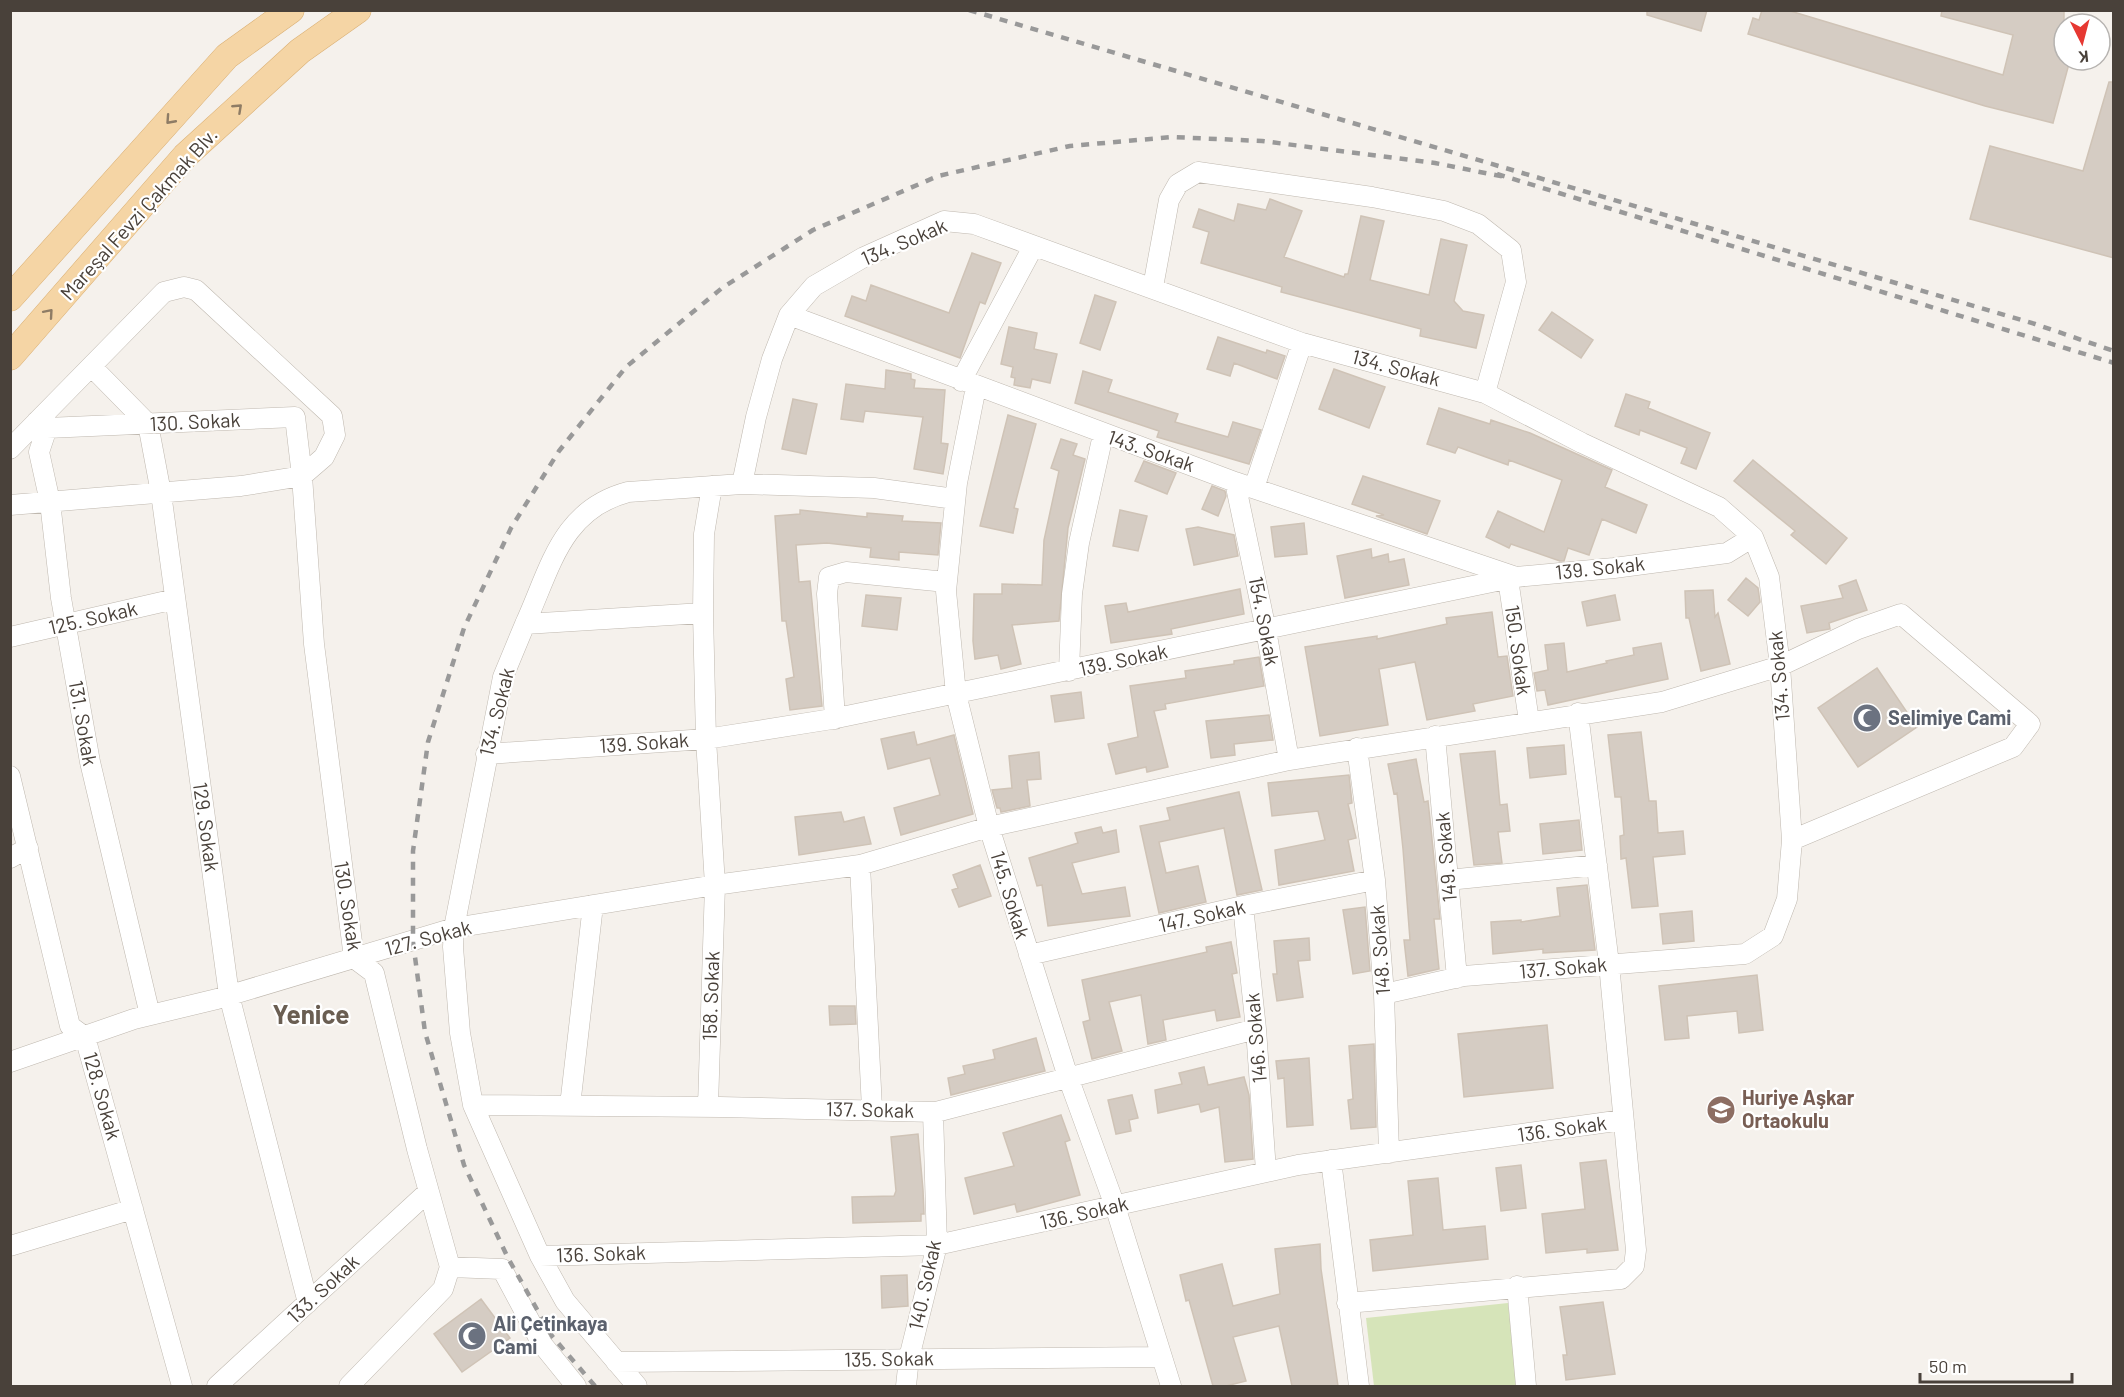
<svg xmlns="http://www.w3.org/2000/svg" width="2124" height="1397" viewBox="0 0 2124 1397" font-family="Barlow,sans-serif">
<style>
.green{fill:#d6e4b9}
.building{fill:#d5ccc3;stroke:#cfc3b6;stroke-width:1.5}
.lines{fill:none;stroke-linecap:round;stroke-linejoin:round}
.minor-casing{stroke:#bfb8af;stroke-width:21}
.major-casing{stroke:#dab075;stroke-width:27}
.minor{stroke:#fff;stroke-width:20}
.major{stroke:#f5d5a5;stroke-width:26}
.rail{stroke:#999;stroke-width:4.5;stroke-dasharray:8 8;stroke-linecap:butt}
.oneway{stroke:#8e7c65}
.labels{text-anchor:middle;stroke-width:4.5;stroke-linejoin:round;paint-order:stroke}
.street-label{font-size:20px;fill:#49413a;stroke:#fff}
.worship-label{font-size:20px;font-weight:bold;fill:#5b616d;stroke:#fff;text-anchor:start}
.education-label{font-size:20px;font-weight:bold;fill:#785e54;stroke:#fff;text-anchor:start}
.district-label{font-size:26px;font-weight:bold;fill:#6a5e52;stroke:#fff}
</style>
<rect width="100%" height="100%" fill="#f5f1ec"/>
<path class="green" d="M1508,1303L1517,1386H1374L1366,1318Z"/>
<path class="building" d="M1647,10H1707L1701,31L1647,15Z
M1762,10H1787L2003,75L2013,35L1941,16L1942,10H2064V60H2070L2053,123L1985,106L1748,34L1753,18L1759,20Z
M2109,82H2114V258L1970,219L1990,146L2083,171Z
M1270,199L1302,211L1284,257L1344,277L1345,274H1348L1361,216L1384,221L1370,280L1429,295L1441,239L1467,245L1454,301L1463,311L1484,315L1476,348L1420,336L1421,329L1281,292L1282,287L1201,263L1209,232L1193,227L1199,209L1234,221L1238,204L1266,210Z
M972,253L1001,263L985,304L980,302L960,358L845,316L852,296L866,301L871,285L949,313Z
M1095,295L1116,302L1100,350L1080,343Z
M1552,312L1593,340L1581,358L1539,330Z
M1009,327L1037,333L1034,349L1057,354L1050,383L1032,379L1030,388L1014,385L1015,378L1011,377L1013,367L1001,364Z
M1218,337L1266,353L1267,350L1285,356L1277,379L1234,363L1230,376L1207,369Z
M1334,369L1385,387L1369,428L1319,409Z
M886,370L911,374V379L915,380L914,388L945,390L941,443L948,444L943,474L914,469L923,417L865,411L863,422L841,419L846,384L885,389Z
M1083,371L1112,380L1108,392L1178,414L1175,422L1228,437L1233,422L1261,430L1249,464L1157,437L1159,431L1075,403Z
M1626,394L1650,402L1648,408L1710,433L1696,469L1681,463L1687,448L1640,430L1639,435L1615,426Z
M793,399L817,404L806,454L782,449Z
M1439,408L1490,424L1491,420L1530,433L1612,470L1605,487L1647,505L1636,533L1602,519L1589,555L1568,548L1564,561H1560L1511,544L1509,548L1486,537L1498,511L1544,532L1562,480L1509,460L1508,465L1458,447L1455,453L1427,444Z
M1008,415L1036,424L1014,508L1018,509L1013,533L980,526Z
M1061,439L1077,444L1073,455L1085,459L1068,528L1059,621L1012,625L1021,664L1001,669L998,655L975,659L973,641L974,594H1002V584L1042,585L1044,540L1059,471L1051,468Z
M1753,460L1847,538L1826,564L1791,535L1795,531L1734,481Z
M1144,461L1176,473L1167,494L1135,481Z
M1363,476L1440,501L1427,534L1376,516L1384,515L1352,504Z
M1212,486L1225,491L1226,496L1218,516L1202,509Z
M800,510L867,517V513L903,516L902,521L941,523L938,555L899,552V560L870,557L871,548L827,543L796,545L799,582L810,581L822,706L790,710L786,679L794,677L786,621H782L775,516L800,514Z
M1120,510L1147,516L1138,551L1113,546Z
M1304,523L1307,554L1275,557L1271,527Z
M1198,527L1234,535L1238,556L1194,565L1186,529Z
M1371,549L1372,558L1388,554L1389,562L1404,559L1409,585L1345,598L1337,556Z
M1746,578L1758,588L1760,602L1748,616L1728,600Z
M1856,580L1867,610L1829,623L1830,629L1807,633L1801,606L1843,598L1839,586Z
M1240,589L1244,614L1171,629L1172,634L1111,643L1105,606L1126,603L1128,612Z
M1713,590L1715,617L1718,613L1730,664L1701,671L1689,618H1686L1685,591Z
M866,595L901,598L897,630L862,626Z
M1615,595L1620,620L1587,626L1582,602Z
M1492,612L1498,657L1507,656L1513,696L1473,704L1475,711L1427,720L1415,662L1379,669L1388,725L1320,736L1305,647L1377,636V639L1447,624L1446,618Z
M1564,643L1567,672L1607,663L1606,661L1634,655L1633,648L1661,643L1668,679L1548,705L1545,690L1537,691L1534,673L1548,670L1545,645Z
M1259,657L1264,686L1165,704L1166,709L1154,711L1168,767L1147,772L1146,767L1116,774L1108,744L1138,737L1130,686L1186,678L1185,671L1234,664V661Z
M1877,668L1917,727L1858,767L1818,708Z
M1081,692L1084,718L1055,722L1051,696Z
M1269,715L1273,740L1234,744L1235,755L1211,758L1206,721Z
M914,732L917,745L954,735L973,814L901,835L894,808L940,795L930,758L888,769L881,739Z
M1641,732L1649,801H1656L1658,833L1683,831L1685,854L1653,857L1658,906L1632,908L1626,858L1621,859L1620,836L1624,835L1621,797H1615L1608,735Z
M1564,745L1566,774L1530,778L1527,748Z
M1495,751L1500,805L1507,804L1510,831L1498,832L1502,863L1474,865L1460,754Z
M1039,752L1041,779L1027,780L1030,806L1001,812L1000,808H997L992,790L1012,788L1009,756Z
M1416,759L1424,802L1428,801L1431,829L1440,919H1434L1439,969L1408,976L1404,940H1410L1403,849L1397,793L1394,794L1388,764Z
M1349,775L1352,803L1348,804L1356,838L1348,840L1354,871L1279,885L1275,850L1325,840L1318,811L1272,816L1268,783Z
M1239,792L1262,890L1237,895L1224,828L1159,842L1166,873L1198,866L1206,902L1159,913L1140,826L1170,820L1167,808Z
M841,812L844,822L864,817L871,844L799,855L795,817Z
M1579,820L1582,850L1543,854L1540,824Z
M1101,827L1103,833L1116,830L1119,852L1072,863L1082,894L1125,887L1130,916L1048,926L1042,885L1037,886L1029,858L1078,843L1075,833Z
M980,865L991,896L959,907L952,890L958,888L953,875Z
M1587,885L1595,950L1543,953V949L1493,954L1491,922L1521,920V922L1560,916L1557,888Z
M1365,907L1370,971L1353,974L1343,910Z
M1692,911L1694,941L1663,944L1660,914Z
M1309,938L1310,960L1298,961L1303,997L1277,1001L1273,974H1277L1274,941Z
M1231,942L1237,973L1232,974L1240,1017L1217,1021L1215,1010L1163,1020L1166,1040L1148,1044L1141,995L1109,1002L1122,1051L1092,1059L1083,1022L1090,1020L1082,980L1207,952L1206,947Z
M1757,975L1763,1030L1739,1033L1737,1011L1687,1016L1689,1038L1665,1040L1659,986Z
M829,1006H855L856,1024L830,1025Z
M1547,1025L1553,1088L1464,1097L1458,1034Z
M1036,1038L1045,1071L951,1095L948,1078L965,1074L963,1066L995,1059L993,1050Z
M1374,1044L1376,1127L1351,1129L1348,1100L1353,1099L1349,1046Z
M1309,1058L1313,1125L1287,1127L1284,1078L1278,1079L1276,1061Z
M1204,1067L1208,1085L1244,1077L1249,1095L1253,1159L1225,1162L1219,1107L1201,1112L1199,1104L1158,1113L1155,1090L1182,1084L1179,1073Z
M1132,1095L1138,1118L1129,1120L1131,1131L1116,1134L1108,1100Z
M1061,1115L1070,1140L1065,1142L1080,1195L1017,1212L1015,1204L974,1214L965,1178L1014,1166L1003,1133Z
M918,1134L923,1190L924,1214H921V1221L853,1223L852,1197L894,1196L896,1191L891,1137Z
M1606,1160L1618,1250L1587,1253V1249L1546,1253L1542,1214L1585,1209L1580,1163Z
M1521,1165L1526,1208L1501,1211L1496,1168Z
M1438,1178L1443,1230L1485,1226L1488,1259L1373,1271L1370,1240L1413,1235L1408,1181Z
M1320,1244L1321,1269L1338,1386H1292L1279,1326L1233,1337L1246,1381L1226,1386H1213L1189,1300L1186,1301L1180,1275L1222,1264L1233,1306L1280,1294L1275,1249Z
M907,1275L908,1306L882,1308L881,1276Z
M481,1299L510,1338L462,1372L434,1334Z
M1603,1302L1615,1374L1566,1380L1563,1355H1567L1560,1307Z"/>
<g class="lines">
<g class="minor-casing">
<path id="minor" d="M1153,287L1169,200L1178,184L1198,172L1372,197L1444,211L1478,224L1511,250L1516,282L1485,393
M789,315L1235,482L1516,577
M92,367L148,424L161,493L229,995L308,1303
M961,381L1033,247
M976,387L957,483L946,591L956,694L989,827L1068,1077L1115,1206L1171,1386
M37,421L47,428L295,417L302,476L314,644L354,958L374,973L417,1149L450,1267L443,1289L349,1386
M47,428L39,452L50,502L61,598L90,762L150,1015
M10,449L164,292L184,287L196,290L332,416L335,435L324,457L302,476L241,486L10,505
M1235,482L1266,630L1289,760
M742,484L756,417L772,359L789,315L814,286L864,257L944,221L974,224L1302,343L1485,393L1582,443L1719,507L1753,537L1769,577L1780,666L1792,840L1787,899L1773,936L1745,954L1464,976L1384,994
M1254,488L1302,343
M1508,579L1529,721
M703,613L706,739L715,885L708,1106
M525,624C551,567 561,510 628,492L742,484L874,488L955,499
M10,637L175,599
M1069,671L1072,594L1079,543L1103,435
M835,719L827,594L829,577L846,572L946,582
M1435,736L1457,978
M1357,748L1375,880L1384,994L1389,1153
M486,754L706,739L832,719L1516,577L1614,568L1727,553L1753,537
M10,776L70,1026L85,1037L182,1386
M10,858L28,848
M860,865L872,1109
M1448,880L1597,865
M1243,906L1256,1029L1266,1171
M1029,955L1243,906L1375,880
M10,1062L134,1019L217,999L454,928L715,885L860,865L989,827L1289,760L1662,702L1780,666L1858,629L1901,614L2030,724L2013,747L1792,840
M473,1105L720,1107L936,1112L1256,1029
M570,1106L593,905
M1331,1160L1359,1386
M10,1246L133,1209
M540,1256L937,1245L1298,1165L1623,1120
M450,1267L502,1269L542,1344L576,1386
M1517,1286L1526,1386
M1347,1303L1621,1279L1634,1266L1636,1250L1609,964L1578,713
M616,1362L1162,1357
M217,1386L429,1191
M637,1386L565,1301L540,1256L473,1105L460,1033L453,947L454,928L503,677L525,624L703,613L704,534L712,486
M906,1386L909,1358L937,1245L933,1112"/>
</g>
<g class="major-casing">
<path id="major" d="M10,298L227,56L291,10
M10,357L185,156L300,51L358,10"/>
</g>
<use href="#minor" class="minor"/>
<use href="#major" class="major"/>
<path class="rail" d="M969,10L2035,324L2114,351
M1497,174L2114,363
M595,1386L552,1336L508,1258L464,1165L425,1032L413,942V851L428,742L464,628L511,528L559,451L626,367L722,288L813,230L938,176L1070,146L1172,137L1262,141L1435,163L1505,177"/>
</g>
<defs><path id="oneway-chevron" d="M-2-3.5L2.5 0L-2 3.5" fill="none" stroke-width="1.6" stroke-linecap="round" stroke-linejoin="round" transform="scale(1.5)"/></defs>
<g class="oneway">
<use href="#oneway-chevron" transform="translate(238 108) rotate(-43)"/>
<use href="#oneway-chevron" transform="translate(170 120) rotate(132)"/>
<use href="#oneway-chevron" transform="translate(49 313) rotate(-49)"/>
</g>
<defs>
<g id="mosque-disc" transform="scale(1.5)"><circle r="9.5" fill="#6b7280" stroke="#fff"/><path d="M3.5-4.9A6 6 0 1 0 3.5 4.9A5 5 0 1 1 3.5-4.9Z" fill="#fff"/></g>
<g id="school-disc" transform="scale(1.5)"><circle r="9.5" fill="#8d6e63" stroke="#fff"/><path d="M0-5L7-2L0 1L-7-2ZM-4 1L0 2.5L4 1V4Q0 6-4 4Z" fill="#fff"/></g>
</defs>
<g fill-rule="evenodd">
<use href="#mosque-disc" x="1867" y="718"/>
<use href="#school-disc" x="1721" y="1110"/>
<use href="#mosque-disc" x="472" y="1336"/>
</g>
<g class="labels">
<g class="street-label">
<text transform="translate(139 214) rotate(-48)" y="7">Mareşal Fevzi Çakmak Blv.</text>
<text transform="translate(904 242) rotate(-23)" y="7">134. Sokak</text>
<text transform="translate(1396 368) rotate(15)" y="7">134. Sokak</text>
<text transform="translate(195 422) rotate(-3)" y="7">130. Sokak</text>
<text transform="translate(1151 451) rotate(19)" y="7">143. Sokak</text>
<text transform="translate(1600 568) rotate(-6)" y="7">139. Sokak</text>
<text transform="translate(93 618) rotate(-13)" y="7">125. Sokak</text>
<text transform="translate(1264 621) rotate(79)" y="7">154. Sokak</text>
<text transform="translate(1518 650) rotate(82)" y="7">150. Sokak</text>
<text transform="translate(1123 660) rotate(-12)" y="7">139. Sokak</text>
<text transform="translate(1779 676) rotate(-95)" y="7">134. Sokak</text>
<text transform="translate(497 712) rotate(-76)" y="7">134. Sokak</text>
<text transform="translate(83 723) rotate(80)" y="7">131. Sokak</text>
<text transform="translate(644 743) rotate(-4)" y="7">139. Sokak</text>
<text transform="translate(206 827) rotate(82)" y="7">129. Sokak</text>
<text transform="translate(1446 857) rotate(-95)" y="7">149. Sokak</text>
<text transform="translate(1010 895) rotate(73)" y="7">145. Sokak</text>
<text transform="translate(348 906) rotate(81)" y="7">130. Sokak</text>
<text transform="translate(1202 916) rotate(-13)" y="7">147. Sokak</text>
<text transform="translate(428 938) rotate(-15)" y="7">127. Sokak</text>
<text transform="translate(1380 950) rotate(-94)" y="7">148. Sokak</text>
<text transform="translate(1563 968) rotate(-5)" y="7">137. Sokak</text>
<text transform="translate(711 996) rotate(-88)" y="7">158. Sokak</text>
<text transform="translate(1256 1038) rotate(-95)" y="7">146. Sokak</text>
<text transform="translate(102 1096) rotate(74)" y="7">128. Sokak</text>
<text transform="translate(870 1110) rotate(1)" y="7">137. Sokak</text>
<text transform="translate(1562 1129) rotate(-8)" y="7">136. Sokak</text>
<text transform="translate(1084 1213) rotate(-13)" y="7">136. Sokak</text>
<text transform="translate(601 1254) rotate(-2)" y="7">136. Sokak</text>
<text transform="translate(925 1285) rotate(-78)" y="7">140. Sokak</text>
<text transform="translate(323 1289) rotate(-43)" y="7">133. Sokak</text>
<text transform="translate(889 1359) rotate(-1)" y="7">135. Sokak</text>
</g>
<g class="worship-label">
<text x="1888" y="725">Selimiye Cami</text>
<text x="493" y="1331">Ali Çetinkaya<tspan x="493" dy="23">Cami</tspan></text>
</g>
<g class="education-label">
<text x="1742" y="1105">Huriye Aşkar<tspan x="1742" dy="23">Ortaokulu</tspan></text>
</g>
<g class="district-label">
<text x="311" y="1024">Yenice</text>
</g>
</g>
<rect width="2124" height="1397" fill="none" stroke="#49413a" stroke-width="24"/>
<g transform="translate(2082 42) rotate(174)"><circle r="28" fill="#ffffff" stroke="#b6b3b0" stroke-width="1.5"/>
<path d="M0-4.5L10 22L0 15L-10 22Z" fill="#e63832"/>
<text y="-9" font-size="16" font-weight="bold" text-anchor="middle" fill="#49413a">K</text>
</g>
<path d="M1920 1373v9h152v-9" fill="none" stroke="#49413a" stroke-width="3"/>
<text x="1929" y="1373" font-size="18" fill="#49413a" stroke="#ffffff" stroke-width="4.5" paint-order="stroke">50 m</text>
</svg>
